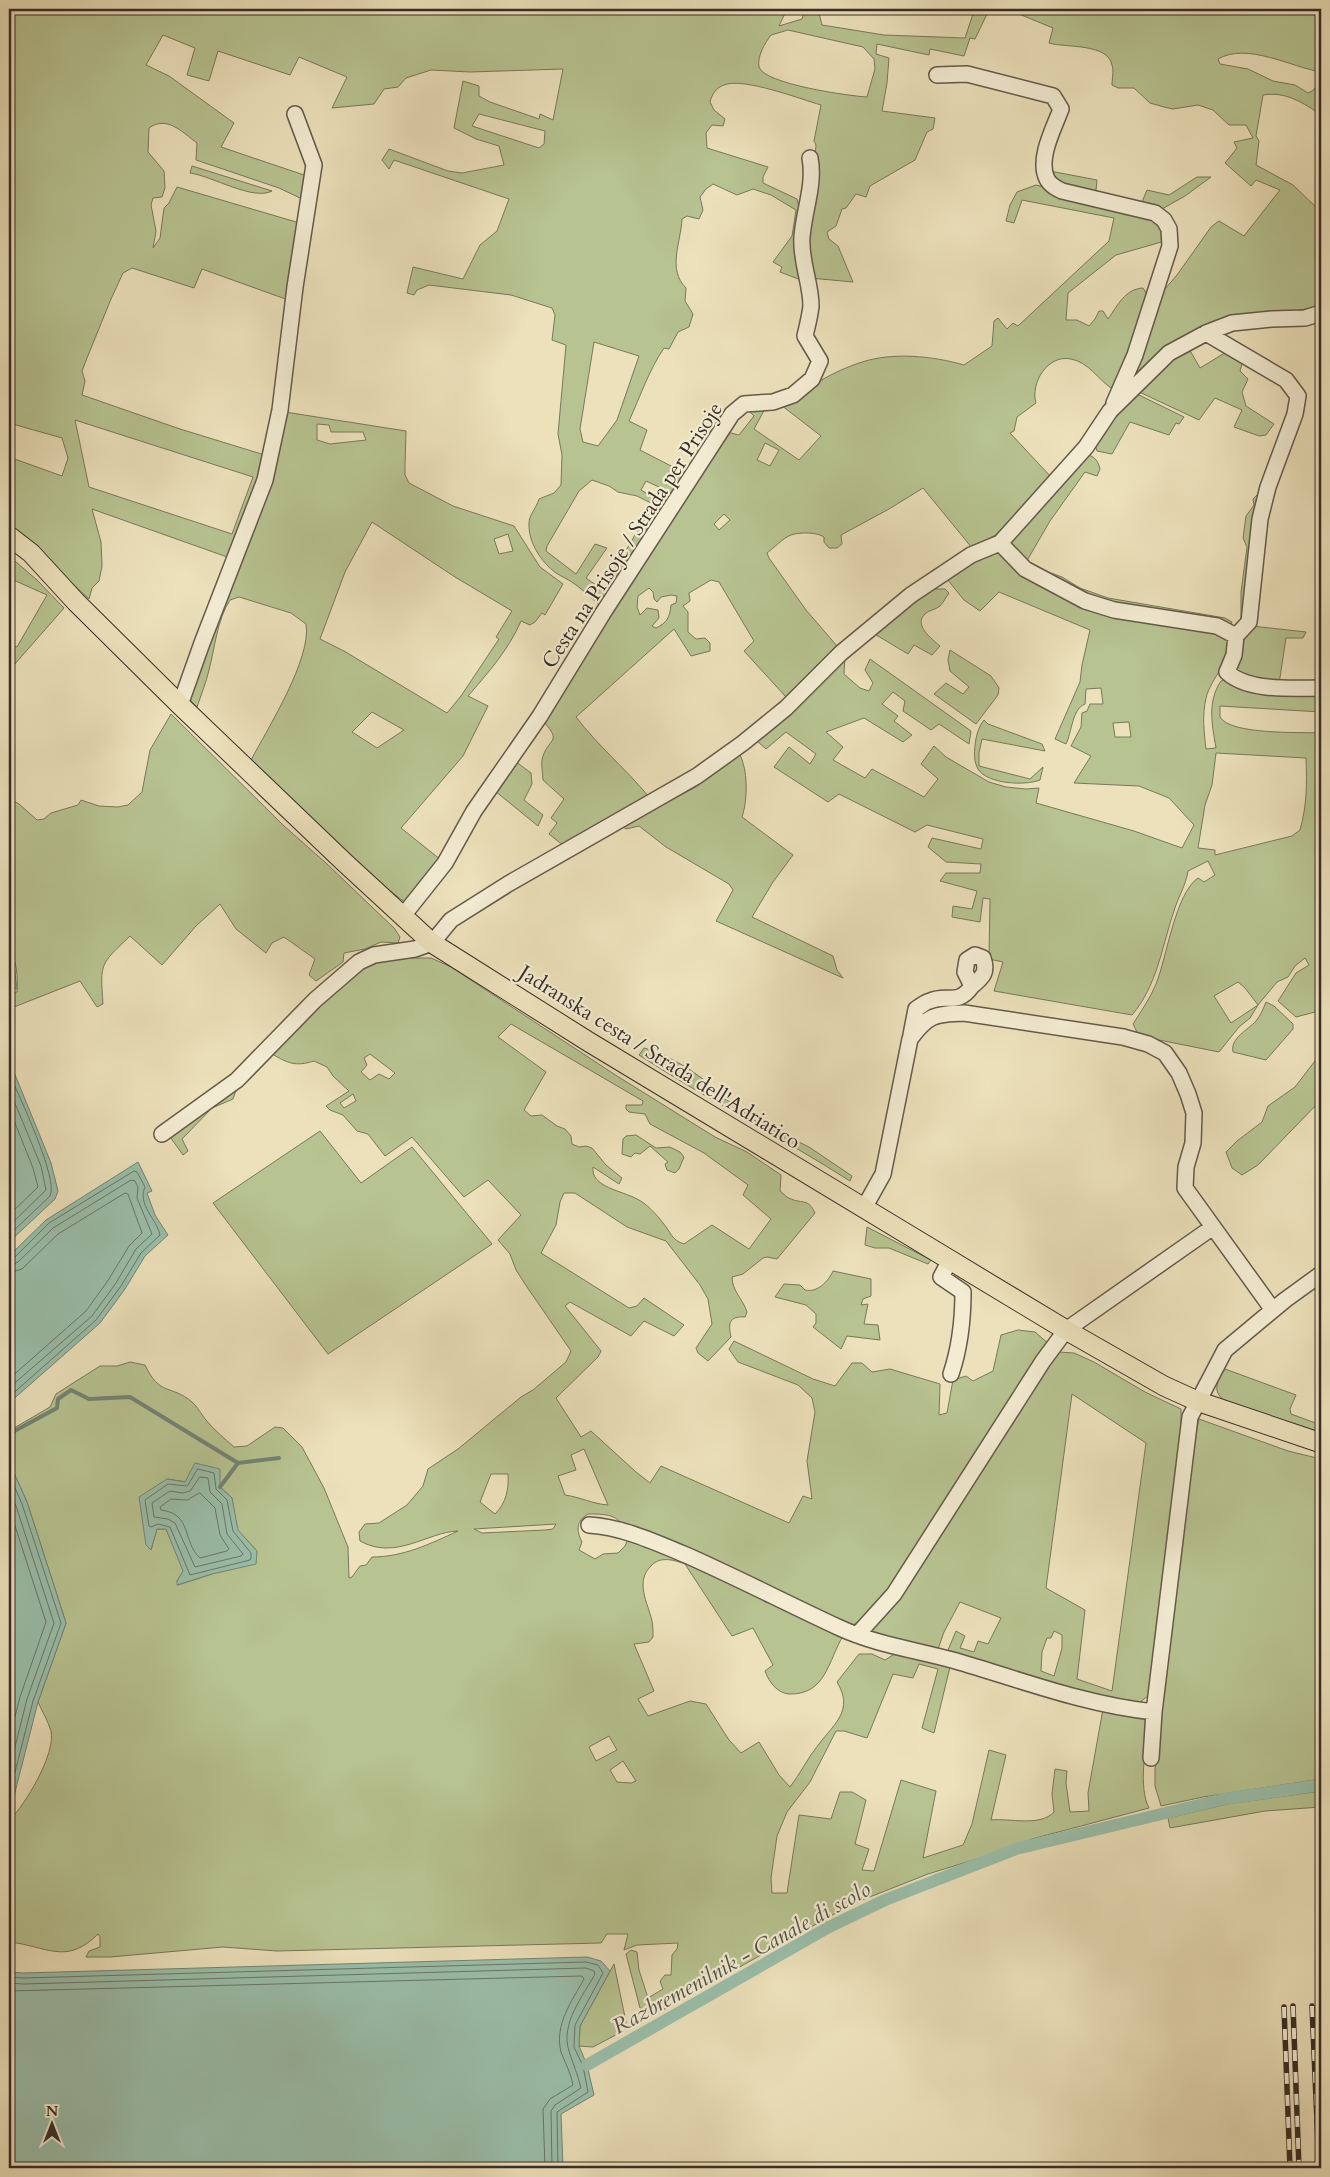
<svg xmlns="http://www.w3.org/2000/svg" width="1330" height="2177" viewBox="0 0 1330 2177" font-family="Cardo,serif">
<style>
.green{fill:#b7c391;stroke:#78785c;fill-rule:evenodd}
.water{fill:#9abeaa;stroke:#738475}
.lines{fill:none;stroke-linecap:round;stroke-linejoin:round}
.shore{stroke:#697668;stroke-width:1}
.stream{stroke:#738475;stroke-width:4}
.canal{stroke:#9abeaa;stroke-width:12}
.minor-casing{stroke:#655a4b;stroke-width:18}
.major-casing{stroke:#382d26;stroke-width:21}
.minor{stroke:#f3ecd3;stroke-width:15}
.major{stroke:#ece1bb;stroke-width:19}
.rail-casing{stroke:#382d26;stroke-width:5.5}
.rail{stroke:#f3ecd3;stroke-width:4;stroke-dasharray:11;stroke-linecap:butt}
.labels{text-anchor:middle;stroke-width:4.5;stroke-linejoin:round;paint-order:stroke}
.street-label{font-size:21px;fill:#382d26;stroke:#f3ecd3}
.water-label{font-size:22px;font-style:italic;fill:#505147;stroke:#f3ecd3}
</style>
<rect width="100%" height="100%" fill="#ece1bb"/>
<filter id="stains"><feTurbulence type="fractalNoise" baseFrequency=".004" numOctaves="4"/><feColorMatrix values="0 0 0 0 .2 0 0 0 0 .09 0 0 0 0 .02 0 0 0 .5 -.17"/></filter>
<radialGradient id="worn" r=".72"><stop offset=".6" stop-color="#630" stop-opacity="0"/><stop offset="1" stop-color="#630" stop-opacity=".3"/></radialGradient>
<path class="green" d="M9,9H787L779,26L802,19L805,9H818L822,25L884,35L965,38L973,14H987L975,39L970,38L964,56L930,49L929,55L877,44L876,54L889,58L887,83L882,111L935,118L933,129L927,132L915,160L870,186L866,197L856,194L846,208L842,209L836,226L827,232L829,239L838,246L853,282L810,278L807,264L816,145L814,141L821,105C800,99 743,77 724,85C716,88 712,94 710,102L714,110L725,119L723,126L712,125L706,133L707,148L768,167L763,177V183L797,199L799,208L801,280L780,272L782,267L773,262L792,236L796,210L771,195L753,189L737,195L713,184L706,189L700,197L703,210L699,219L687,216L682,219C681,242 667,269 686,288L685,301L693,314L689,327L678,332L669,349L664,348C649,370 640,397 629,421L647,430L640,450L673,467L689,471L674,494L646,481L641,490L667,506L599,605C592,598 584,591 576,585C570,580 562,577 556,573C541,562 528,542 529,523C529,515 536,509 539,499L554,493L561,485L562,455L558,434L566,345L552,340L555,315L552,308L511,295L429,285L417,290L414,295L407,293L413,267L463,279L480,245L497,231L509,199L394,160L389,169L382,160L389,149L448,171L462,173L504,165L499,146L476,139L454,128L463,81L479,86V96L490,102L539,119L540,114L553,120L563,69L470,72L431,70L406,78L398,87L384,89L374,104L332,108L347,77L299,57L290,75L218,51L209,81L187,75L195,48L163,35L146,65L169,76L234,123L221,147L307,176L305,195L300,198L279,188L196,160L197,143C182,132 167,115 149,128L148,152L164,171L165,188L162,197L153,198L151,205L156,231L153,248L160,238L164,208L169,203L177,187L303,224L291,301L202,269L194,288L132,268L123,273L111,299L87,358L82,371L85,381L82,395L180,429L268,456L230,558L92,509L101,542L102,566L99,581L92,588L89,599L9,524V457L62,476L68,458L62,438L9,423ZM788,30L863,47L874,59L875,69L867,97C849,96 764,84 759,67C757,56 765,43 771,35ZM479,114L545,131L544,144L539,148L472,126ZM594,342L639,356L617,420L598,446L583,442L580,429ZM75,420L253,477L232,534L89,487ZM592,480L609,486L618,492L637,496L653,504L603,590L586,578L607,548L595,544L576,574L546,551L547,546L579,491Z
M1019,9H1321V72C1291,67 1247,42 1218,59L1220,64L1248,69L1273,81L1295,85L1308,93L1312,91L1318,85L1321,84V115C1304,103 1285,91 1263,95L1256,136L1259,141L1256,165L1293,185L1321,212V306L1285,313L1242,316L1136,377L1132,376L1159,296L1177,275L1211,227L1219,221L1244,236L1280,190L1256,180L1251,186L1225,163L1237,148L1234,142L1253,138L1246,125H1229L1213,110L1198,105L1173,109L1164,107L1150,103L1134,88H1118L1112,85C1112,79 1114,71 1112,65C1108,43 1066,48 1049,43L1053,28L1019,14Z
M192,166L272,191C253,201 212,176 190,173Z
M1050,171L1097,180L1096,190L1098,197L1055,181Z
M1197,177H1211L1185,196L1162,209L1140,207L1147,190L1169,195Z
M1036,185L1148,214L1163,230L1165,241L1116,255L1068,293L1066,320H1077L1089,326L1095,319L1099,311H1103L1108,319C1118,305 1125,289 1143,288L1149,297L1142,326L1116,384L1111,388C1098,379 1088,362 1071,359C1048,354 1030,383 1036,403L1017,417L1014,431L1010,433L1052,478L1023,511L997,534L972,548L923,488L889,509L841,535L842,544L837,548H829L824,542V537C817,532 800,532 791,535C783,538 774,548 767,553L769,558L806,610L837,646L786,697L744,651L754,641L719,582L711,580L689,593L690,601L683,606L688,612V632L696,639L705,638L710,643V651L691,656L674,629L576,717C598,746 626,769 649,797L564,846L549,834L557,823L551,818L564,799L543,780C543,774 541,766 542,760C547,737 564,744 543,721L723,431L739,435L754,416L747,409L766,407L754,429L799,460L821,436L781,405C806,389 833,371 862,362C893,352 933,356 964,365L992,346L994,321L998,318L1007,329L1013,323L1018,326L1109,241L1114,218L1022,200L1014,223L1006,221L1010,205L1017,192ZM765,443L779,450L770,466L757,460ZM724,514L730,520L719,530L714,524ZM649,588L653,592L654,599L657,602L661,597L671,595L677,596L676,603L671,605C670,617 667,623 656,628L652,626L659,618L658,610L647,608L640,615L637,607L638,596Z
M1188,347L1200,368L1228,351L1243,360L1240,371L1248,379L1242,392L1246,406L1274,424L1266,435L1259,436L1234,427L1242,410L1215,398L1199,420L1135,390Z
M1137,394L1184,417L1179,424L1176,423L1169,435L1130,422L1112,454L1097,451L1095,445L1113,418Z
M285,412L406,431L405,466V475L409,483L453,506L514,526L540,567L563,584L545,615L542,613L535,622L530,625L521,621C509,649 488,673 468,696L488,706L463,756L401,828L441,860L406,903L389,890L304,812L251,760C268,728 312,658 306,624L291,613L239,597L230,600C217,620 215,647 209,670C206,683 201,695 197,707L188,698ZM317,424L329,425L331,432H363L366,440L330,444L317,440ZM372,522L455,577L512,611L496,637L499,639L461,696L447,713L344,651L320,639L345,572ZM508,534L513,551L499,554L494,539ZM372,712L404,730L377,748L352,732Z
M1085,454C1094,456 1098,460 1100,469L1097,476L1085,472L1050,521L1025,564L1010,547L1014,535Z
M1257,495H1261L1247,618L1238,625L1241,618V592L1247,547L1243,538L1246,516L1254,505L1253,499Z
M997,550L1013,562L1140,617L1228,636C1234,659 1211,677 1206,698C1202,715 1204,732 1206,749L1216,748C1212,724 1207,702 1221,681L1226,680L1321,692V712L1220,706V717C1230,735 1301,732 1321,733V739L1317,740V746L1321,747V1014L1319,1011L1296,1017L1278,1001L1296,973L1309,965L1305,958L1295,966L1288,977L1277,982L1258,1005L1250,1018L1239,1027L1219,1052L1139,1036L1133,1024C1141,1011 1150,999 1156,984C1167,957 1175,894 1198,878L1204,882L1215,875L1208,861L1188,871C1186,885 1178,897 1174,911C1162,946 1157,986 1132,1015L994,991L1003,962L989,959L990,899L983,898L980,922L952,917L953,906L972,909L977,891L940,881L946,873H980L981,864L946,862L928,847L932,838L981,849L983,839L927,825L915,832L839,794L828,802L774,767L789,747L810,764L816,754L786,732L766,749L756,740L845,657L844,674L860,688L869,691L873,683L865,670L870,659L971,731L969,744L939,724L931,730L903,711L905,701L893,692L882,704L898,716L894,721L912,735L903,742L864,718L826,732L843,747L833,760L865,778L872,769L924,797L938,779L921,764L934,746L946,757L989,782L1006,787L1026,789L1039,788L1036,803L1134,831L1182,848L1194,825L1169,798L1139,786L1074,783L1091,756L1071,746L1081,727L1082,713L1087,711L1090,704H1103L1101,688L1086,689L1085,704C1072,709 1072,732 1066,744L1055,739L1080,682L1082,665L1090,630L999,592L980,611L964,600L947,579L953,572ZM1129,722L1131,737H1115L1113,723ZM1216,753L1306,758C1307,784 1307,805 1300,830L1292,836L1215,855V850L1198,848L1205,805L1212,785ZM1238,982L1245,988L1258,1005L1231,1023L1214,996Z
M9,556L37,580L64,608L14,665L9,663V644L17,647L47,595L9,578Z
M1043,570L1062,577L1080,588L1108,598L1225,618L1232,622L1230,626L1107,604L1039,573Z
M934,589H945L949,593C946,597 943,603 940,606C935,610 929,610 925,614C913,625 932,639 940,646L932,655L914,645L908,654L873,633L917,599Z
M1252,626L1306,632L1303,638H1286L1279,684L1247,680L1237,672C1235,654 1240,640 1252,626Z
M950,650L991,676L999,688L998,695L976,724L934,694L946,683L963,694L969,687L950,671L948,660Z
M171,714L283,825L327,864L394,928L400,937L398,943L381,942L365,949L344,953L343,962L316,981L309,975L315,959L284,937L272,943L266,953L236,929L220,904L196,926L162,965L130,936C100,965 100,962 103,1004L97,1007L80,981L9,1009V993L17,992C18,977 17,961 9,948V798L19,804L37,820L44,819L51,813L78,805L81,800L99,806L118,807L128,805L142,792L150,750Z
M984,720L988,724L1042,744L1045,751L982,739L979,753V766L1030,779L1043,767L1040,780C1025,786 987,784 978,769C974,762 974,753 975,746C976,736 978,728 984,720Z
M739,753C748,769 748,799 742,817L793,855L773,882L752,917L833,956L837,970L843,978L716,921L733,890L729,884L666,847L639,826L626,829L622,826L696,787Z
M515,761L531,773L532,784L524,800L543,815L538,826L495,791Z
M399,958H431L451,967L617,1076L715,1137L747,1152L781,1175L780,1191C784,1194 787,1198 791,1199C803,1204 808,1198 815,1213L777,1259L767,1257L763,1258L743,1274L732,1277C732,1291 743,1299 747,1312L745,1317C729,1316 728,1323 731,1337L708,1361L698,1353L696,1348L712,1324L708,1299L700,1285L666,1241L627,1227L575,1193H564L560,1202L556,1225L541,1253L629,1308L637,1306L644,1298L684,1325L674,1336L644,1321L631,1336L570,1302L565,1306L601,1351L598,1357L556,1398L581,1437L591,1431L636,1472L650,1483L661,1466L789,1523L803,1496L812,1499L807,1461L815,1412L812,1398L798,1385L738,1362L729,1349L734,1341L813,1379L835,1386L852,1363H862L872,1372L890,1369L940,1384L939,1415L947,1413L953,1380L966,1376L973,1381L993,1371L1001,1335L1018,1330L1035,1332L1058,1352L1074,1353L1094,1362L1145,1392L1181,1409V1424L1173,1510L1149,1695L1139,1703L1079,1692L948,1650L956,1631L965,1636L960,1648L974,1652L978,1641L988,1644L1001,1618L960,1602L944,1632L938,1649L932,1652L871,1632L870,1626L864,1619C855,1623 848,1627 843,1636C828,1661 826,1695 789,1694C777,1693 769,1682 765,1671L773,1665L753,1628L732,1636L685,1564C674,1560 661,1556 652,1565C634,1581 648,1603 652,1621C653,1626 653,1632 653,1637L649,1642L634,1644L654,1691L638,1699L648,1716L690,1701L706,1704L729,1740L741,1753L759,1742L779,1775L790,1787C801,1773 808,1757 819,1744C835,1723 854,1710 837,1682L859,1654H872L885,1660L896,1653L950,1667L934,1733L922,1728L938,1669L919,1664L913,1678L893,1674L867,1738L844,1731H836L810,1782L787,1812L777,1836L771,1878L772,1893H787L799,1815L831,1819L840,1792H852L866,1800L855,1844L869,1849L862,1870L874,1871L901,1780L936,1791L923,1858L963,1845L972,1824L989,1750L1006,1755L991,1820C1010,1818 1040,1827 1054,1812L1052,1794L1055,1769L1067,1771L1066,1783L1070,1812L1089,1811L1088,1793L1103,1709L1128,1716L1139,1717L1146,1720L1148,1725C1146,1748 1138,1787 1149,1808L1032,1839L999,1852L928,1874L852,1904L654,2015L640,2008L626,1954L631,1950L637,1952L639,1970L648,1998L663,1989L660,1981L665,1975H671L672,1955L677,1949L678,1943L637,1945L624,1950L628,1934H607L601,1943L277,1951L223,1947L110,1957H86L89,1951L100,1947V1937L98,1934C66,1966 47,1946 9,1942V1821C25,1805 56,1754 51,1731C48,1721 42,1711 38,1702L66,1623L27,1502L9,1462V1431L50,1407L56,1394L100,1366H117L130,1362L145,1365C160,1397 171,1384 192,1402C197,1406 201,1414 206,1420C214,1430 224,1438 234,1447L247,1446L275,1427L283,1428L302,1447L324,1488L348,1547L349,1578L352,1577L360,1566L366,1565L372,1557C403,1557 430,1544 458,1531C427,1532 396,1561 360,1541L359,1532L365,1524L379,1523L407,1505L423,1486L428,1469L458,1449L521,1397L533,1390L566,1362L571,1351L527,1287L516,1270L510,1254L498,1240L521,1215L488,1180L464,1197L412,1137L385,1156L368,1134L357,1131L343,1115L330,1110L326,1106L349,1091L333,1076L327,1067L314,1061C295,1067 288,1063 272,1054L341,985L363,966L382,960ZM511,1024L643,1101L642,1105H626V1109L629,1112L645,1114L650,1124L704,1153L748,1185L743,1195L771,1219L749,1249L712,1225L684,1244C671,1240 671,1232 663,1223C657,1215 646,1203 637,1199C623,1191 590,1187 593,1167L619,1184L622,1178L606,1165L592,1148L586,1146L579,1147L572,1144L571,1136L565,1129L557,1126L542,1115L531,1116L524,1110L546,1072L498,1037ZM370,1054L395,1073L389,1079L379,1074L370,1080L361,1072L367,1065L364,1058ZM353,1094L356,1101L344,1108L340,1103ZM1072,1394L1146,1443L1112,1691L1077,1679L1085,1610L1046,1588ZM584,1449L608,1505C593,1504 580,1497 565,1495L558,1476L576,1470L571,1455ZM491,1474H508C509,1490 506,1503 495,1514L480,1502ZM167,1479L220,1487L232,1498L237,1530L257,1551L212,1574L178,1585L177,1581L184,1571L166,1529H157L151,1550ZM588,1514C611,1514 618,1515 630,1535L625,1546L618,1553L603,1554L595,1559L579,1550L582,1542C576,1530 576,1521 588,1514ZM556,1524L553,1529L545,1530L482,1533L474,1529ZM1054,1631L1062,1635V1648L1054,1676L1041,1671L1042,1652L1047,1638H1051ZM609,1736L617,1750L596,1761L589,1747ZM623,1761L636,1781L631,1783L617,1782L610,1770Z
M1266,1002L1274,1006L1293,1024V1029L1266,1060L1233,1052C1230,1038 1248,1030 1256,1021C1261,1015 1263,1009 1266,1002Z
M644,1048L658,1052L686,1067L703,1079L714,1093L734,1104L754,1120L809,1147L852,1176L850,1181C781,1137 708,1100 639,1055Z
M1321,1053V1100L1258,1165L1242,1175L1232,1168L1226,1152L1237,1141L1262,1122L1268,1106L1295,1087Z
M237,1088L233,1099L212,1108L182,1139L188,1151L183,1155L168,1134Z
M320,1131L361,1183L412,1147L492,1244L328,1354L213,1203Z
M636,1135L656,1148L670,1147L680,1152L684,1157L679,1169L675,1173L667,1170L665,1164L668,1162L650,1146L640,1154L635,1153L631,1157L622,1154L623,1139L626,1136Z
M867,1227L931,1260L928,1264L889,1248H875L865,1245Z
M833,1271L871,1279V1296L863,1299L861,1305L868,1304L864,1324L878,1325L880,1340L847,1336L841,1349L813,1327L816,1323V1314L806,1305L775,1297L784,1284L800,1285L805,1290C817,1293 828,1282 833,1271Z
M1225,1369L1296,1395L1290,1409L1291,1414L1321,1425V1433L1226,1402C1211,1391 1217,1382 1225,1369Z
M1199,1419L1288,1451L1321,1459V1779L1203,1797L1161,1806L1155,1786V1770L1194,1441Z
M1321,1791V1807L1265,1811L1170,1828L1168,1818L1227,1804Z
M614,1964L626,2022L625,2030L593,2047L579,2046L580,2026Z"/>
<path class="water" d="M9,948L13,955L17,989L9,988Z
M9,1060L51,1163L58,1191L55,1199L9,1242Z
M138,1162L152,1191L147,1193L155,1215L168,1235L145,1256L125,1289L100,1323L9,1403V1256L46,1220Z
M9,1462L27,1502L66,1623L38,1702L13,1800L9,1803Z
M195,1463L220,1469V1487L232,1498L238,1530L257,1551L256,1564L212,1574L177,1585V1581L183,1571L166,1529H157L151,1550L146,1545L139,1497L167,1479L185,1482Z
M587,1957L601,1961L610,1971L580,2026L579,2046L587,2065L594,2095L561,2114L563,2168H9V1972L23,1973Z"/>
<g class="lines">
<path class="shore" d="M9,1073C18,1094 59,1179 50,1196L9,1235
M9,1089L41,1166L46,1190L9,1226
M9,1108L33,1168L38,1187L9,1215
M9,1259L14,1258L49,1223L134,1171L137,1172L145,1187C137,1204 157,1220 160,1235L141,1253L121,1286L96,1320L9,1397
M9,1266L18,1262L53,1228L131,1180L135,1181L138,1187L137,1198L152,1234L136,1249L116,1283L92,1316L9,1388
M9,1273L22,1269L58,1234L125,1193L128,1194L142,1233L129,1246L109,1279L86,1311L9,1379
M198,1469L214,1473L216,1489L227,1500L233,1531L251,1553V1558L250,1560L190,1575L170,1527L158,1524L151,1527L149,1526L145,1500L168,1484L187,1486Z
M9,1474L22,1504L61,1623L33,1701L9,1796
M200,1477L208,1478L210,1492L222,1504L227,1534L243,1554L241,1556L195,1567L175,1523L168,1519L154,1517L152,1503L170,1491L183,1493L190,1491Z
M9,1489L16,1506L54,1623L27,1699L9,1771
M200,1493L215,1508L220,1535L229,1549L227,1551L200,1558C182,1542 193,1514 161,1510L160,1507L171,1499L187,1500Z
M9,1507L46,1622L20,1697L9,1740
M9,1977L23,1978L586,1962L598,1965L603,1973L575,2025L574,2047L583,2066L588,2092L557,2112L558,2168
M9,1983L23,1984L586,1968L594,1971L595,1974C583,1996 560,2024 569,2051C573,2064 578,2075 581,2088L555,2105L551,2111L552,2168
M9,1991L582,1976L584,1979C572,2001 554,2025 561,2052C565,2063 571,2073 573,2085L550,2099L543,2109L545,2168"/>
<path class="stream" d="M9,1434L57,1408L58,1399L71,1390L89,1399L130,1397L238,1463L279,1458
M220,1487L238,1463"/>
<path class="canal" d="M587,2065L829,1927L885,1900L1016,1849L1224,1799L1321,1785"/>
<g class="minor-casing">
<path id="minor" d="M937,75L967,74L1053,96L1061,109C1054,128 1037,159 1047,179C1050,185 1056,188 1062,191L1155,213L1164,220L1169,229L1170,246L1135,355L1114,403
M1206,333L1286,380L1298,396L1295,414L1268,487L1260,519L1249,622L1236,636
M1000,543L1025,569L1085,601L1114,610L1217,626L1236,636L1234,655L1227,672C1248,692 1294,688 1321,688
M180,705L202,643L265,480L280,410L295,287L314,165L295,114
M402,917L445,863L474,811L540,716L603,613L732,414L744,404L773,402L793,395L812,379L820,361L805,336C807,327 810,316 811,306C811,283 800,260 802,237C804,210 815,185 810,158
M911,1035L916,1009C920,1007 925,1002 930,1001C948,993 957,1007 972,986L965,972L967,960L975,955L983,958C988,972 983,977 972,986
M162,1134L237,1080L315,1000L359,962L374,955L415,949L432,943L451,920L508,884L697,776L743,743L786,708L841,653L911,595L971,555L1000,543L1086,447L1110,411L1169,353L1206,333L1232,323L1272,319L1305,318L1321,313
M864,1208L883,1174L910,1039C928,1015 934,1014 964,1013L1123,1037L1148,1044L1165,1053L1179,1073L1188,1094L1194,1113L1193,1143L1186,1167L1185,1188L1273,1310
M950,1260L941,1277L963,1292C963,1320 960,1347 951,1374
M589,1525C622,1527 655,1542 686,1555C738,1578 788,1604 840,1628C877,1645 917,1650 956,1661C1021,1680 1086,1705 1154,1712
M857,1635L894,1594L1043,1361L1066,1330L1213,1227
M1151,1758L1154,1712L1190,1417L1225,1350L1285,1300L1321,1274"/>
</g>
<g class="major-casing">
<path id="major" d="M9,536L31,553L76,602L180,705L344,862L432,943L589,1042L950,1260L1066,1330L1164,1386L1197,1401L1321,1443"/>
</g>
<use href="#minor" class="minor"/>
<use href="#major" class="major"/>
<g class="rail-casing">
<path id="rail" d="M1293,2006L1299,2168
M1312,2006L1319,2168
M1284,2007L1290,2168"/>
</g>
<use href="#rail" class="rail"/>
</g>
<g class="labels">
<g class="street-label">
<text transform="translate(632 535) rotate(-57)" y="7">Cesta na Prisoje / Strada per Prisoje</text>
<text transform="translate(660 1057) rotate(32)" y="7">Jadranska cesta / Strada dell'Adriatico</text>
</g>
<g class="water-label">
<text transform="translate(741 1957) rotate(-29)" y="8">Razbremenilnik - Canale di scolo</text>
</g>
</g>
<rect width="1330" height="2177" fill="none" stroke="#ece1bb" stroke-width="30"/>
<rect x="10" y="10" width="1310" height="2157" fill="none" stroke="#382d26" stroke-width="2.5"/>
<rect x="15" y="15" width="1300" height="2147" fill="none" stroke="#382d26"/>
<g transform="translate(52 2124)" stroke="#f3ecd3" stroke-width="4" paint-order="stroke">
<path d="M0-4L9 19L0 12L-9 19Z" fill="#382d26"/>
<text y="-8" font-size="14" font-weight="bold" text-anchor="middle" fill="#382d26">N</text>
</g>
<rect width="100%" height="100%" filter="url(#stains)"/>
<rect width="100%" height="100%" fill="url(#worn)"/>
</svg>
